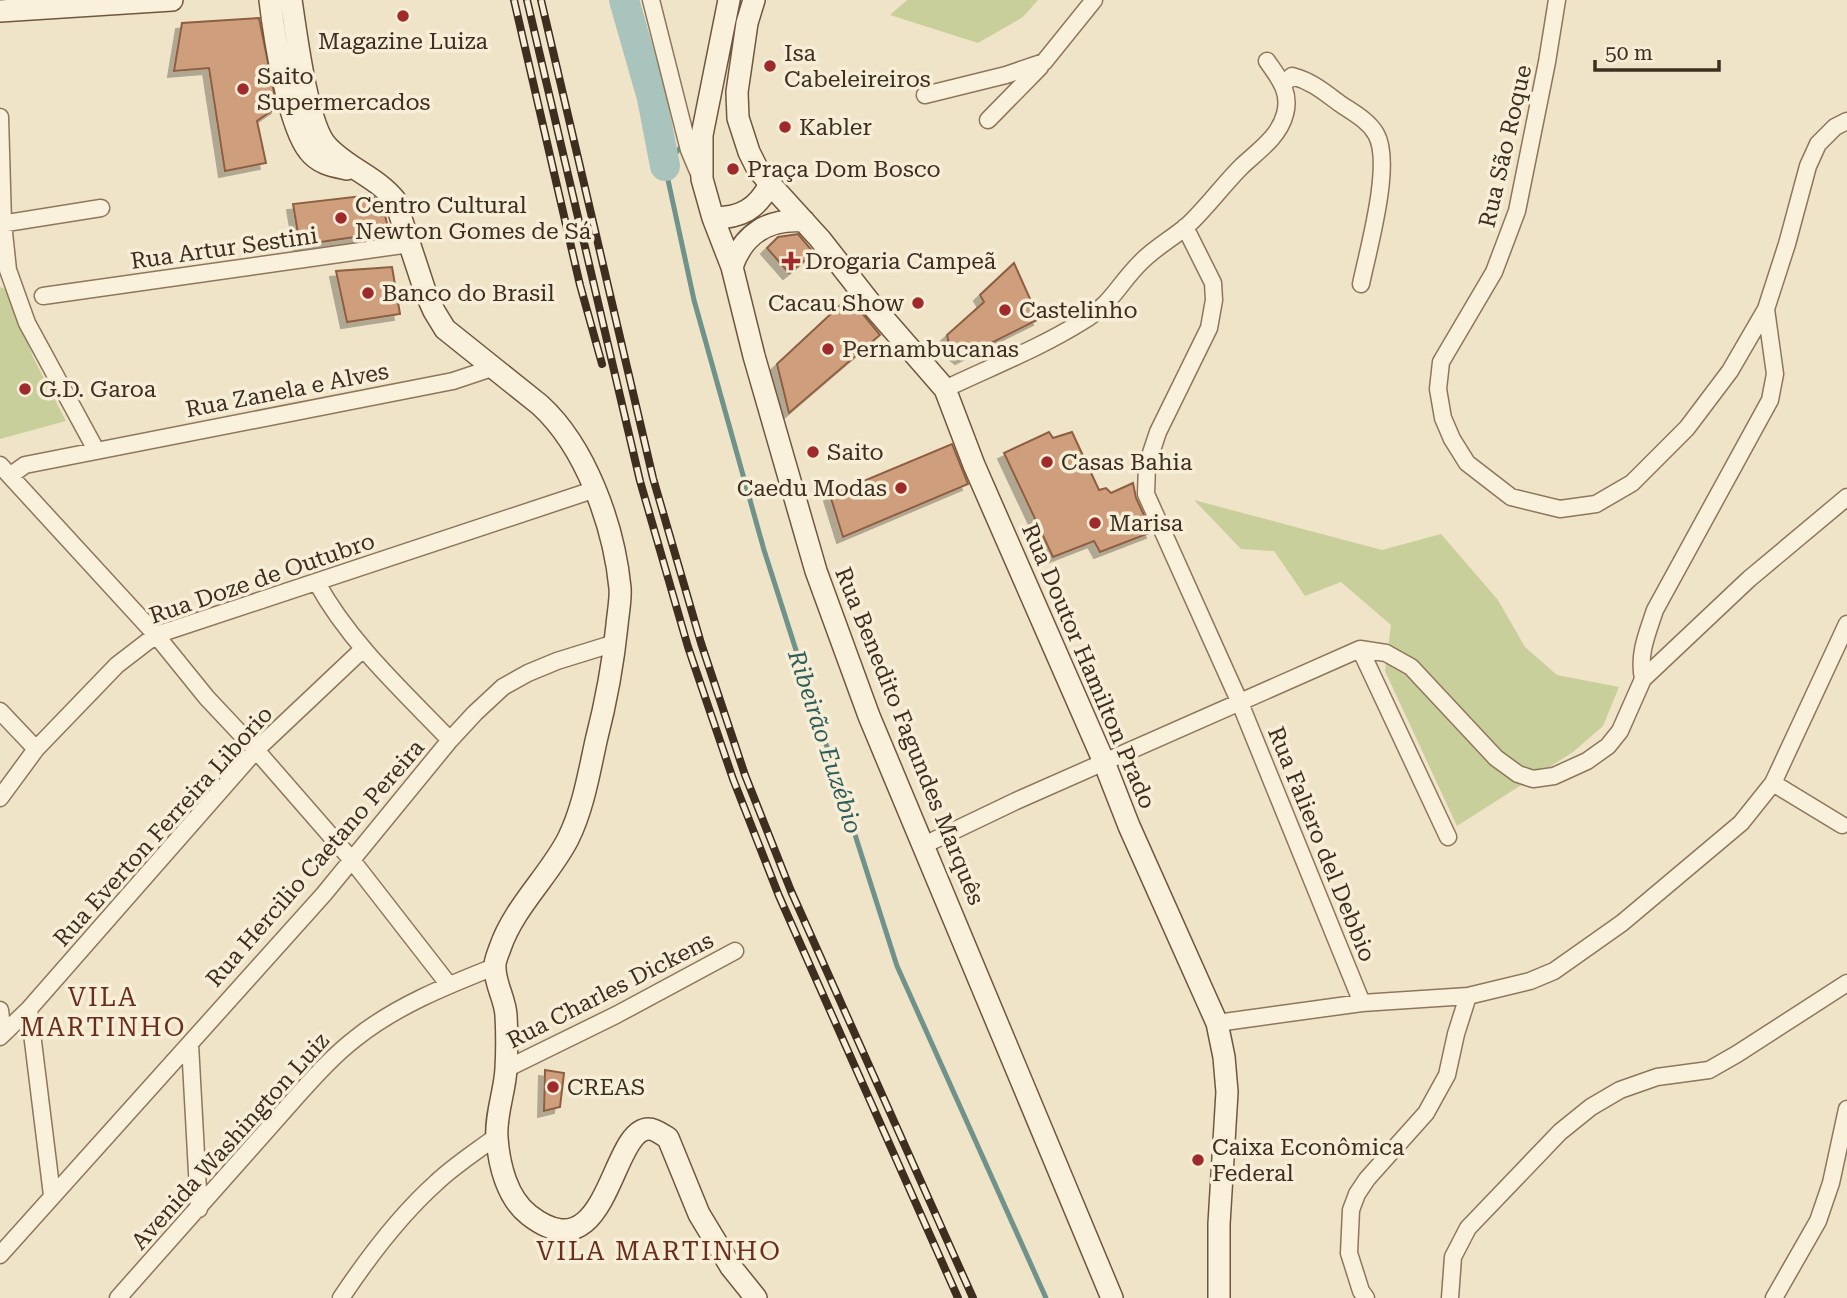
<svg xmlns="http://www.w3.org/2000/svg" width="1847" height="1298" viewBox="0 0 1847 1298" font-family="'Roboto Serif',serif">
<style>
.green{fill:#c9cf9b}
.lines{fill:none;stroke-linecap:round;stroke-linejoin:round}
.stream{stroke:#6f938a;stroke-width:5}
.river{stroke:#a9c4bc;stroke-width:30}
.building{fill:#cf9f7d;stroke:#8d5f41;stroke-width:2;filter:url(#shadow)}
.street-casing{stroke:#8d765c;stroke-width:19}
.secondary-casing{stroke:#6f573f;stroke-width:24}
.street{stroke:#faf1dc;stroke-width:16}
.secondary{stroke:#faf1dc;stroke-width:21}
.rail-casing{stroke:#3d2e20;stroke-width:8}
.rail{stroke:#f7eed8;stroke-width:5;stroke-dasharray:16;stroke-linecap:butt}
.poi-dot{fill:#9e2a2b;stroke:#f7eed8;stroke-width:2.5}
.labels{text-anchor:middle;stroke-width:7;stroke-linejoin:round;paint-order:stroke}
.poi-label{font-size:23px;fill:#3d2e20;stroke:#f7eed8;text-anchor:start}
.street-label{font-size:23px;fill:#3d2e20;stroke:#f7eed8}
.water-label{font-size:24px;font-style:italic;fill:#2f5d5a;stroke:#f7eed8}
.quarter-label{font-size:26px;letter-spacing:2px;fill:#6b2e1e;stroke:#f7eed8}
</style>
<defs>
<filter id="shadow"><feDropShadow dx="-6" dy="6" stdDeviation="0" flood-color="#0004"/></filter>
</defs>
<rect width="100%" height="100%" fill="#f0e4c8"/>
<path class="green" d="M907,0H1038L1023,17L978,43L890,15Z
M0,287L8,290L33,357L66,421L0,439Z
M1194,500L1382,550L1441,534L1498,600L1525,647L1557,675L1619,687L1603,726L1573,752L1457,826L1385,671L1391,625L1341,582L1305,596L1274,551L1241,549Z"/>
<g class="lines">
<path class="stream" d="M680,148L665,166L694,300L764,550L897,966L1046,1298"/>
<path class="river" d="M624,0L652,98L665,166"/>
</g>
<path class="building" d="M259,18L277,107L257,121L266,163L225,171L209,68L174,71L182,23Z
M371,195L383,207L389,232L300,245L293,204Z
M798,234L814,253L789,273L767,248L778,237Z
M1014,263L1039,319L961,358L950,349L947,335L984,302L980,295Z
M392,267L400,314L347,322L336,271Z
M849,297L880,335L789,413L777,364Z
M1049,432L1053,438L1072,432L1099,490L1106,488L1111,493L1133,483L1136,498L1152,532L1100,552L1094,541L1053,557L1004,453Z
M952,444L968,484L843,537L830,495Z
M545,1070L564,1073L560,1107L544,1111Z"/>
<g class="lines">
<g class="street-casing">
<path id="street" d="M651,0L689,150L700,176
M1557,0L1547,62L1517,211L1494,272L1441,362L1438,389L1443,418L1452,439L1467,463L1511,497L1560,509L1596,504L1632,483L1687,428L1730,371L1766,309L1787,244L1808,166L1818,144L1835,127L1847,121
M1284,84L1292,76C1311,81 1323,91 1339,103C1352,112 1368,120 1376,134C1393,163 1368,250 1361,284
M925,95L1006,75L1044,62L1094,0
M0,117L3,223L8,270L27,323L96,450
M988,120L1040,67
M0,224L101,208
M1185,227L1213,283L1214,300L1209,328L1158,432L1147,465L1146,494L1240,703L1362,1003
M43,296L410,244
M945,389C991,367 1040,348 1083,321C1113,303 1119,283 1142,261C1156,247 1173,238 1188,225C1207,207 1223,185 1242,166C1258,151 1279,137 1285,114C1291,92 1279,78 1267,61
M0,465L156,635L207,698L256,750L351,859L449,985
M11,475L25,465L453,381L492,368
M317,583C350,643 403,691 450,740
M1360,649L1386,653L1411,667L1496,758L1518,774L1533,779L1554,776L1587,761L1608,746L1620,731L1643,679L1749,579L1847,497
M1360,649L1448,837
M1643,679C1638,654 1647,634 1655,610L1770,400L1775,374L1766,309
M0,711L36,749
M1773,783L1842,825
M0,798L36,749L117,665L156,635L596,489
M924,845L1016,801L1360,649
M29,1009L52,1195
M0,1010L3,1034
M1217,1023L1362,1003L1468,996L1530,981L1554,971L1622,923L1741,823L1773,783L1847,624
M0,1037L29,1009L256,750L363,649
M190,1044L199,1209
M506,1069L616,1015L735,951
M0,1255L324,894L450,740L475,713L503,687L528,673L557,661L615,643
M118,1298L298,1095C316,1075 334,1055 356,1038C396,1006 446,986 494,967
M341,1298C369,1256 399,1216 437,1182C455,1165 477,1151 497,1136
M1366,1298L1361,1291L1349,1253L1351,1210L1357,1194L1367,1179L1426,1113L1447,1075L1456,1034L1468,996
M1450,1298L1453,1257L1468,1228L1560,1132L1591,1107L1620,1090L1657,1077L1709,1070L1737,1054L1847,983
M1774,1298L1818,1221L1831,1183L1847,1109"/>
</g>
<g class="secondary-casing">
<path id="secondary" d="M270,0C274,35 288,125 309,151C319,164 333,166 347,169
M291,0C296,32 307,125 327,146C347,168 377,177 395,200L425,291L434,311L445,329L540,405C586,447 614,526 620,588C621,599 618,613 617,625C613,665 606,702 596,741C589,773 583,809 568,839C549,876 514,907 500,948C498,954 494,962 495,968C495,984 505,999 506,1015C507,1033 507,1051 506,1069C505,1091 495,1116 497,1138C499,1165 507,1198 529,1215C609,1277 610,1128 649,1129C655,1129 663,1135 668,1138L699,1214L731,1267L756,1298
M729,0L702,135V179L713,218L732,267L754,356L816,571L869,716L1112,1298
M754,0L747,23L737,92L738,118L749,152L757,168L770,184L820,239L871,304L945,389L974,465L1104,762L1129,826L1217,1023L1224,1057L1227,1092L1219,1224V1298
M0,11L172,0
M713,218C741,218 757,209 770,184
M732,267C743,234 769,218 804,221"/>
</g>
<use href="#street" class="street"/>
<use href="#secondary" class="secondary"/>
<g class="rail-casing">
<path id="rail" d="M514,0L580,285L602,364
M527,0L640,481L688,647L733,779L779,896L958,1298
M541,0L653,478L701,643L745,775L791,891L973,1298"/>
</g>
<use href="#rail" class="rail"/>
</g>
<g class="poi-dot">
<circle cx="403" cy="16" r="7"/>
<circle cx="770" cy="66" r="7"/>
<circle cx="243" cy="89" r="7"/>
<circle cx="785" cy="127" r="7"/>
<circle cx="733" cy="169" r="7"/>
<circle cx="341" cy="218" r="7"/>
<path d="M787.5 250.5h7v7h7v7h-7v7h-7v-7h-7v-7h7z"/>
<circle cx="368" cy="293" r="7"/>
<circle cx="918" cy="303" r="7"/>
<circle cx="1005" cy="310" r="7"/>
<circle cx="828" cy="349" r="7"/>
<circle cx="25" cy="389" r="7"/>
<circle cx="813" cy="452" r="7"/>
<circle cx="1047" cy="462" r="7"/>
<circle cx="901" cy="488" r="7"/>
<circle cx="1095" cy="523" r="7"/>
<circle cx="553" cy="1087" r="7"/>
<circle cx="1198" cy="1160" r="7"/>
</g>
<g class="labels">
<g class="poi-label">
<text x="403" y="49" text-anchor="middle">Magazine Luiza</text>
<text x="784" y="61">Isa<tspan x="784" dy="26">Cabeleireiros</tspan></text>
<text x="257" y="84">Saito<tspan x="257" dy="26">Supermercados</tspan></text>
<text x="799" y="135">Kabler</text>
<text x="747" y="177">Praça Dom Bosco</text>
<text x="355" y="213">Centro Cultural<tspan x="355" dy="26">Newton Gomes de Sá</tspan></text>
<text x="805" y="269">Drogaria Campeã</text>
<text x="382" y="301">Banco do Brasil</text>
<text x="904" y="311" text-anchor="end">Cacau Show</text>
<text x="1019" y="318">Castelinho</text>
<text x="842" y="357">Pernambucanas</text>
<text x="39" y="397">G.D. Garoa</text>
<text x="827" y="460">Saito</text>
<text x="1061" y="470">Casas Bahia</text>
<text x="887" y="496" text-anchor="end">Caedu Modas</text>
<text x="1109" y="531">Marisa</text>
<text x="567" y="1095">CREAS</text>
<text x="1212" y="1155">Caixa Econômica<tspan x="1212" dy="26">Federal</tspan></text>
</g>
<g class="street-label">
<text transform="translate(1505 146) rotate(-77)" y="8">Rua São Roque</text>
<text transform="translate(224 248) rotate(-8)" y="8">Rua Artur Sestini</text>
<text transform="translate(287 390) rotate(-11)" y="8">Rua Zanela e Alves</text>
<text transform="translate(262 578) rotate(-19)" y="8">Rua Doze de Outubro</text>
<text transform="translate(1089 666) rotate(67)" y="8">Rua Doutor Hamilton Prado</text>
<text transform="translate(910 736) rotate(68)" y="8">Rua Benedito Fagundes Marquês</text>
<text transform="translate(163 826) rotate(-48)" y="8">Rua Everton Ferreira Liborio</text>
<text transform="translate(1322 844) rotate(68)" y="8">Rua Faliero del Debbio</text>
<text transform="translate(315 863) rotate(-49)" y="8">Rua Hercilio Caetano Pereira</text>
<text transform="translate(610 990) rotate(-27)" y="8">Rua Charles Dickens</text>
<text transform="translate(230 1141) rotate(-48)" y="8">Avenida Washington Luiz</text>
</g>
<g class="water-label">
<text transform="translate(825 742) rotate(72)" y="8">Ribeirão Euzébio</text>
</g>
<g class="quarter-label">
<text x="103" y="1006">VILA<tspan x="103" dy="30">MARTINHO</tspan></text>
<text x="659" y="1260">VILA MARTINHO</text>
</g>
</g>
<path d="M1595 60v10h124v-10" fill="none" stroke="#3d2e20" stroke-width="3.5"/>
<text x="1605" y="60" font-size="21" fill="#3d2e20" stroke="#f7eed8" stroke-width="5" paint-order="stroke">50 m</text>
</svg>
